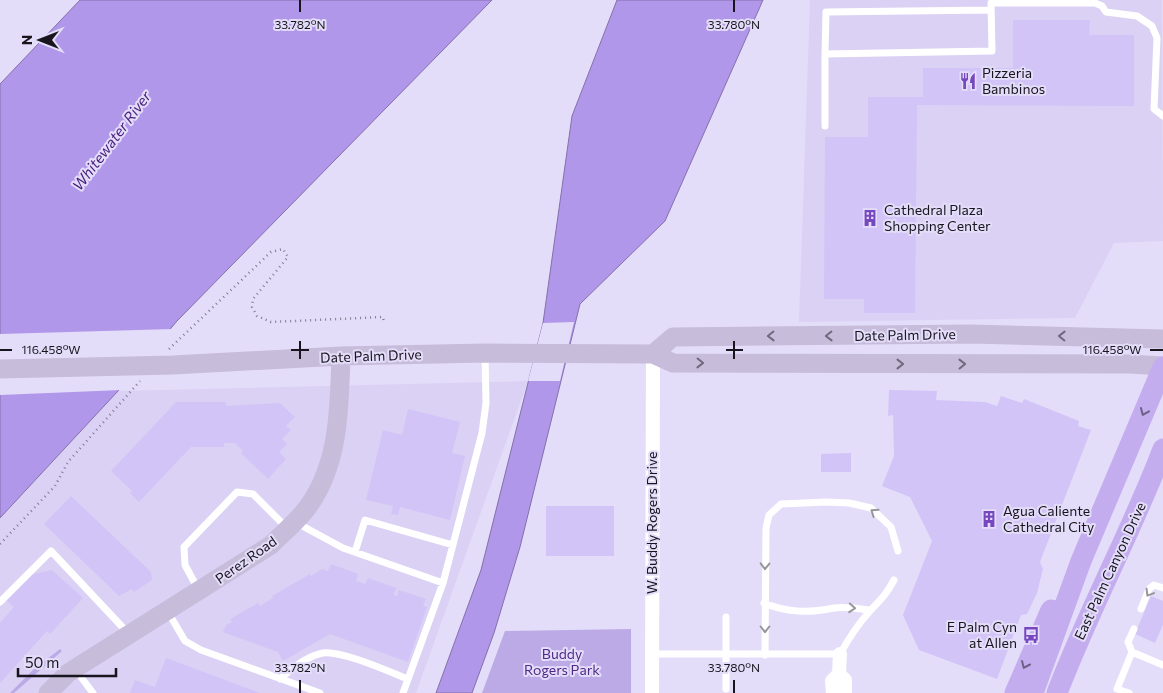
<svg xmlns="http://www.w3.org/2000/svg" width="1163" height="693" viewBox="0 0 1163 693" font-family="Commissioner,sans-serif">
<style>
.built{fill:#dbd1f4}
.green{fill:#bcaae7}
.water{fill:#b197e9;stroke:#8370ac}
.pier{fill:#e4ddf9}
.building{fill:#d2c4f7}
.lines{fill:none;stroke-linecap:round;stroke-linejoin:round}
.path{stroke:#817c8f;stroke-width:2.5;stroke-dasharray:1 4;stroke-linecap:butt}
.lane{stroke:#fff;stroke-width:7}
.street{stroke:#fff;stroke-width:14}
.secondary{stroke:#c7bcda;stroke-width:19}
.primary{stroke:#c4adef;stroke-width:21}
.oneway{stroke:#70687c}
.oneway2{stroke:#6e6186}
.oneway3{stroke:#97969a}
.ticks{fill:none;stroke:#18151e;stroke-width:2}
.labels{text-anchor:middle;stroke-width:4;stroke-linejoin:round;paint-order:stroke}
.poi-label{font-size:14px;fill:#18151e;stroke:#e4ddf9;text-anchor:start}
.street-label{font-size:14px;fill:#18151e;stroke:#e4ddf9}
.park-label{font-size:14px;fill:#502988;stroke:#e4ddf9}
.water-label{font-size:15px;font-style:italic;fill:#481f7e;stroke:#e4ddf9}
.ticks-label{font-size:12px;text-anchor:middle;fill:#18151e;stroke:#e4ddf9;stroke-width:4;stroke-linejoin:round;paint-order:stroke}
</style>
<rect width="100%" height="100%" fill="#e4ddf9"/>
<path class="built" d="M810,0H1162L1163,241L1114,243L1075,318L799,322Z
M528,381L416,693H0V519L118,391Z"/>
<path class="green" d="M631,629V693H482L505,631Z
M60,649L62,651L14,693H10L33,670Z"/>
<path class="water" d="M80,0H492L177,321L118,391L0,518V84Z
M617,0H763L665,221L580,304L520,547L494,633L472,693H436L481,570L543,323L572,116Z"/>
<path class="pier" d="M574,322L560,381H528L543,323Z
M173,329L121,390L0,395V334Z"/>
<path class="building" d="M1013,20H1090L1089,35H1134V106L917,105L915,313H864V299H824L825,137H868V97H923V68H1013Z
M889,390L937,391L936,400L985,402L997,406L1001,396L1022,403L1024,399L1079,421L1078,426L1091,430L1040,562L1043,569L1037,593L1027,614L1021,615L997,679L919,650L903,615L932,541L910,497L882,486L894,456L893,415L888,416Z
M176,402H226V406L280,403L295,417L286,426L291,430L282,439L287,444L279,452L286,459L268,479L241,453L243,451L235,443H224V447H191L139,502L130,493L132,491L111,471Z
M408,409L460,422L452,453L465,456L450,520L400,507L398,515L391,514L393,506L366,500L383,430L402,435Z
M851,453V472H821V454Z
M71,496L151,572L152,580L134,592L132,589L119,596L44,524Z
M546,506H614V556H546Z
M331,564L358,574L356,581L365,584L368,578L396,588L394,595L397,596L399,590L426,599L423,606L427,607L408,662L330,634L283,661L278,652L223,632L226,625L232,622L230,619L258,603L260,606L273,598L272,596L310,574L311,576L322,569L328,571Z
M52,570L83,598L50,634L47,631L0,683V623L14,607L6,600L29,575Z
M1151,596L1163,601V625L1155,643L1135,634Z
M166,658L260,693H130L135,680L155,687Z"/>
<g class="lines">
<path class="path" d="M169,349L271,252L283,249L288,257L253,299L252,307L257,316L271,322L383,317L384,324
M0,544L55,486L68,462L140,381"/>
<path class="lane" d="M991,10L826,12L825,54L992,51L991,3H1095L1102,6L1106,12L1137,16L1152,26L1157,38L1154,109L1163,116
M825,54V126
M295,522L343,548L443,583L482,433L486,403L485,354
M355,552L365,520L453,545
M198,589L185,565L184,547L237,492L253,494L287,528
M0,602L51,551L128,633
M764,603C788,613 809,613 834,608C846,606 859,609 870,610
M1141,609L1149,589L1154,585L1163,588
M168,612L185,641L201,650L320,693
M1132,652L1128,642L1134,629
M652,654H840C849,638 858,624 870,611C881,599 886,595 894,580
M765,655L766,528L769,515L781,504L826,502L849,503L871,508L891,527L898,551
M75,669L93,693
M280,679C292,668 307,656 323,653C341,650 390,672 408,679
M726,689V617
M403,693L443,583
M1129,693L1117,689L1132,652L1163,665"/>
<path class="street" d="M839,674L845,680V693
M652,693L653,354
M833,693L832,681L839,674L840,654"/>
<path class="secondary" d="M653,354L673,337L972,334L1163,339
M0,369L173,365L341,356L485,353L653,354L673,363L1130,364L1163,366
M48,693L68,673L271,545C284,532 300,519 310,504C340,460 339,406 341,356"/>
<path class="primary" d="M1015,693L1051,610
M1033,693L1081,561L1163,367
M1057,693C1089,609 1131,533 1163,449"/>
</g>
<defs><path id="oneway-chevron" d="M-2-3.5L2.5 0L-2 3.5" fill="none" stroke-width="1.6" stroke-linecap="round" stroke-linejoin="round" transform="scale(1.25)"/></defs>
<g class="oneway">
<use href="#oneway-chevron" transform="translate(771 336) rotate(179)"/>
<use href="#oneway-chevron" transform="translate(829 336) rotate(179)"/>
<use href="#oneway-chevron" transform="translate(1062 336) rotate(-179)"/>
<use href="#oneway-chevron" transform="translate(700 363) rotate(1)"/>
<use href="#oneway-chevron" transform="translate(900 364)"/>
<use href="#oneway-chevron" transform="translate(962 364) rotate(-1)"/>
</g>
<g class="oneway2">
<use href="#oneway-chevron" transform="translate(1144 412) rotate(113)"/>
<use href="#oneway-chevron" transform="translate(1025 665) rotate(114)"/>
</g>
<g class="oneway3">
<use href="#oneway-chevron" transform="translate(874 512) rotate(-145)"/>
<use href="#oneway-chevron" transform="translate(765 566) rotate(91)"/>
<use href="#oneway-chevron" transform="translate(1149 593) rotate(121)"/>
<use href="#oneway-chevron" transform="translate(852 608) rotate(4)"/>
<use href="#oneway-chevron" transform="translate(765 629) rotate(90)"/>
</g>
<path class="ticks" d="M300,0V12M734,0V12M300,341V359M734,341V359M0,350H12M291,350H309M726,350H743M1150,350H1163M300,680V693M734,680V693"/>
<defs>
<g id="restaurant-bare" transform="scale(1.35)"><path d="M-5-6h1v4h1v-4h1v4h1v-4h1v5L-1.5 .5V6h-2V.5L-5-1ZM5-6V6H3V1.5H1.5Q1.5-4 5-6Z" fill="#7747bf" stroke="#e4ddf9" stroke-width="2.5" paint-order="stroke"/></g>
<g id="building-bare" transform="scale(1.35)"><path d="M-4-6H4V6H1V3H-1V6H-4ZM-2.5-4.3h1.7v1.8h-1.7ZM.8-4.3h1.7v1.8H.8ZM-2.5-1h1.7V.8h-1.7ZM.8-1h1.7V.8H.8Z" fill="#7747bf" stroke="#e4ddf9" stroke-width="2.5" paint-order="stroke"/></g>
<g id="bus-bare" transform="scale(1.35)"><path d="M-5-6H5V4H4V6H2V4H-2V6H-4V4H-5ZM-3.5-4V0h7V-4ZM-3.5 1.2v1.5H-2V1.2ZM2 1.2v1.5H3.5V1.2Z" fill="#7747bf" stroke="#e4ddf9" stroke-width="2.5" paint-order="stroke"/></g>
</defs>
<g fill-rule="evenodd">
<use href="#restaurant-bare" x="968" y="81"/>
<use href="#building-bare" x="870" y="218"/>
<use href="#building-bare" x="989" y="519"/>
<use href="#bus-bare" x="1031" y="635"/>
</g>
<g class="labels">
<g class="poi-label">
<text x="982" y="78">Pizzeria<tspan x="982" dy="16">Bambinos</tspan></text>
<text x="884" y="215">Cathedral Plaza<tspan x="884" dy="16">Shopping Center</tspan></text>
<text x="1003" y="516">Agua Caliente<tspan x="1003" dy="16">Cathedral City</tspan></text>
<text x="1017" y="632" text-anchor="end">E Palm Cyn<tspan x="1017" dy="16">at Allen</tspan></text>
</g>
<g class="street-label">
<text transform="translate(905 335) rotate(-1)" y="5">Date Palm Drive</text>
<text transform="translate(371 356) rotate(-2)" y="5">Date Palm Drive</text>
<text transform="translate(652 523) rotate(-90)" y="5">W. Buddy Rogers Drive</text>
<text transform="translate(246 560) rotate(-35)" y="5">Perez Road</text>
<text transform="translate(1110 571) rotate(-65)" y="5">East Palm Canyon Drive</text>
</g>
<g class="park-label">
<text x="562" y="659">Buddy<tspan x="562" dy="16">Rogers Park</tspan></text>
</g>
<g class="water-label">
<text transform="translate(112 141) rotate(-53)" y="5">Whitewater River</text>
</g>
</g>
<g class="ticks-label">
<text x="300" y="29">33.782°N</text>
<text x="734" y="29">33.780°N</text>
<text x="1112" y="354">116.458°W</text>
<text x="51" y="354">116.458°W</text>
<text x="300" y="672">33.782°N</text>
<text x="734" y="672">33.780°N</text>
</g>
<g transform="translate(40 40) rotate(270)" stroke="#e4ddf9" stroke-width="4" paint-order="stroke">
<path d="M0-4L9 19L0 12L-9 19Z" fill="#18151e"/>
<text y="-8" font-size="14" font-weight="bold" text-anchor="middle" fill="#18151e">N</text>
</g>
<path d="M18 668v8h98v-8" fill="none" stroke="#18151e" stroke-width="2.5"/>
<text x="25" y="668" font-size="15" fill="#18151e" stroke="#e4ddf9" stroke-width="4" paint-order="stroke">50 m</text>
</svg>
